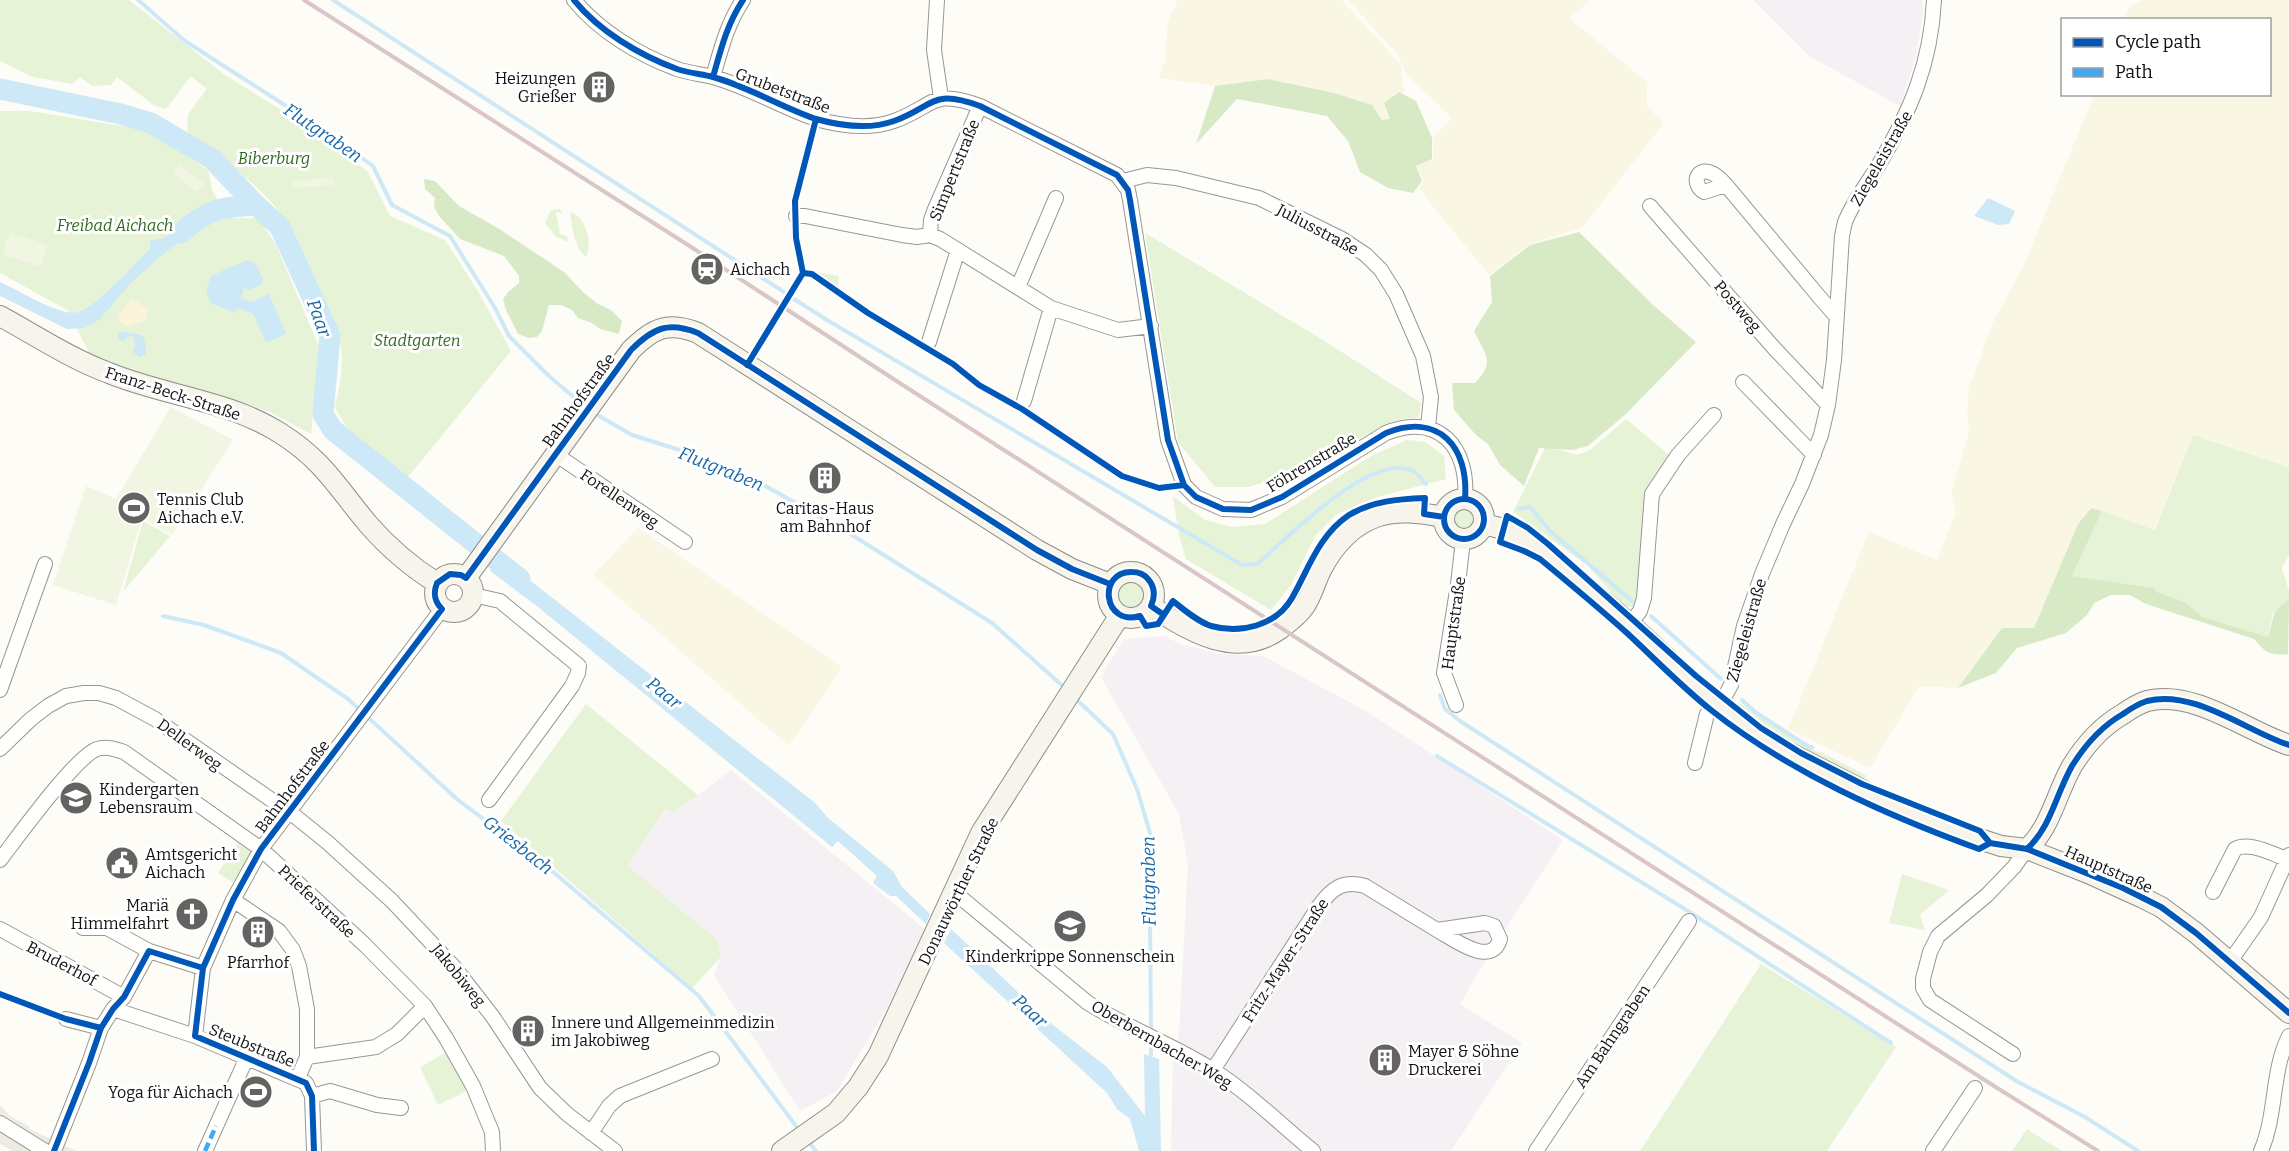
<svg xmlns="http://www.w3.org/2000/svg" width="2289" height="1151" viewBox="0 0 2289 1151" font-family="Bitter,serif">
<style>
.industrial{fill:#f5f0f3}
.farmland{fill:#f9f7e4}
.green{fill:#e7f3d7}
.forest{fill:#d8eac5}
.sand{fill:#fcf4d9}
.pitch{fill:#f0f6e1}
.plaza{fill:#edebe2}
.water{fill:#cde8f7}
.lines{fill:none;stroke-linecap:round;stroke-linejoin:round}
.stream{stroke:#cde8f7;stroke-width:4}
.river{stroke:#cde8f7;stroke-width:21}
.street-casing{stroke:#979795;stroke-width:16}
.secondary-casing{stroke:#8e8d8b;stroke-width:22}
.street{stroke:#fffffe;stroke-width:14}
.secondary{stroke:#f6f4eb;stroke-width:20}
.rail{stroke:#d9c6c7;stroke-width:4}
.quiet{stroke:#3fa9f5;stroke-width:4.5;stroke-dasharray:9 4.5;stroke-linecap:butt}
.cycleway-casing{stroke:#fff;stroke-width:10}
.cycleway{stroke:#0057b8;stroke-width:6}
.labels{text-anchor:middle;stroke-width:6;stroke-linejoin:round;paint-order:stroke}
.poi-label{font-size:16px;fill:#111;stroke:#fff;text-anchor:start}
.street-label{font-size:16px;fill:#111;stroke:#fff}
.park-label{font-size:16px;font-style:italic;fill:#2f6b1f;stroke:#fff}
.water-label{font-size:18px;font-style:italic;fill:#1768a6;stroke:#fff}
</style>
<rect width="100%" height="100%" fill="#fdfcf7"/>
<path class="industrial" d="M1753,0H1922L1923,15L1916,56L1900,106L1809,56Z
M1164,636L1181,644L1220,654L1263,656L1366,711L1563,840L1490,953L1460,1004L1522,1043L1451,1151H1171L1173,1061L1179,1034L1188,864L1179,814L1101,677L1124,639Z
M731,770L927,931L886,1009L837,1091L800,1111L714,975L721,957L627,866L665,809L675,813Z"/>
<path class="farmland" d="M1178,0H1342L1401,65L1404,94L1398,92L1393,94L1390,119L1382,120L1268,79L1215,86L1159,78L1165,59L1168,21Z
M1348,0H1591L1569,18L1647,82V106L1664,123L1582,228L1529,244L1489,275L1419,189L1424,181L1416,166L1433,159V138L1452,118L1406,74L1398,55Z
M2143,0H2289V467L2193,435L2154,530L2090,508L2078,524L2034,628H2002L1958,688L1919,686L1870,768L1788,729L1869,532L1937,560L1956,512L1951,494L1969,432L1967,411L1969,389L1992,324L2024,265L2094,95L2270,94V20L2124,19L2130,6Z
M638,528L842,667L789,746L593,575Z"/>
<path class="green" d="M0,0H129L225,75L314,130L368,172L390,216L445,240L479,293L511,351L408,477L346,427L335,407C339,388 344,368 341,348C338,321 291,223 272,203C248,176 215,155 187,132L188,114L207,89L191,76L166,109L155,106L117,77L111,85L92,86L80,77L73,84L33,77L0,61Z
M0,111H30L147,130L208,170L212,190L229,218H258L276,245L320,349L311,434L268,411L92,358L67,310L0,273Z
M560,209L563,213L556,212L560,234L567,236L568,242L556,237L545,223L551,210Z
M573,212C586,221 593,241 586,257C574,248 573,228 570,213Z
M1145,233L1323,340L1421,403L1419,417L1398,420L1377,429L1309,468L1249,487H1215L1178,442Z
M816,272L839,276L838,286L816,273Z
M1626,419L1670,456L1646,491L1639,600L1632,607L1623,606L1587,565L1513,512L1546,446L1577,455L1590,450Z
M2193,435L2289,467V555L2282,568L2289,591V599L2273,613L2268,637L2203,617L2185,602L2157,592L2072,576L2102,511L2155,530Z
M1407,440L1426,442L1444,456L1446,479L1377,497L1337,514L1315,536L1291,585L1271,610L1186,559L1179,535L1173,496L1205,520L1233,527L1265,524L1371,456Z
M1449 519a15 15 0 1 1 30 0a15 15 0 1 1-30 0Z
M143,521L170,536L123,592Z
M1118 595a13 13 0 1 1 26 0a13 13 0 1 1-26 0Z
M1738,702L1812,750L1823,753L1867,776L1864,779H1858C1815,757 1773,736 1736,706Z
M586,704L698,795L674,813L665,809L628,866L717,940L721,957L692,988L501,821Z
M239,841L253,851L233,883L218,873Z
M1902,874L1949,890L1920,915L1925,930L1889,923Z
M1761,964L1896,1047L1827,1151H1640Z
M447,1052L467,1091L438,1105L420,1067Z
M2027,1129L2062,1151H2012Z"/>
<path class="forest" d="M1268,79L1334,93L1372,105L1382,120L1390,119L1384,103L1399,92L1416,101L1432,138V159L1416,166L1422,181L1413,193L1388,188L1360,172L1348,141L1327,116L1237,99L1196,144L1215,86Z
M424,179L435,181L459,206L501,230L564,272L583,292L598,304L611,310L622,321L619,334L600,329L592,323L578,318L572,310L561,305H549L542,331L537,337L529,338L518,334L506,310L503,299L508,292L519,283V276L504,256L460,239L439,216L434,207L435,198L425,189Z
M1579,232L1652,304L1696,342L1626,414L1588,446L1573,450L1539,448L1524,486L1500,465L1488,444L1476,435L1454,410L1452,383H1475C1496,361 1485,355 1474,331L1492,302L1490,276L1530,245Z
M2091,508L2102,511L2072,576L2153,588L2157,592L2185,602L2203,617L2268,637L2275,611L2289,599L2288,654C2270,656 2266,653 2254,639L2146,604L2130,595H2111L2094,603L2087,615L2066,633L2017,648L1996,673L1958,688L2002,628H2034L2078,524Z"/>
<path class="sand" d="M132,299L148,309L146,320L128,326L121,323L118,315Z"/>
<path class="pitch" d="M180,165L204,184L197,192L173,173Z
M333,177L334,185L293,188L292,181Z
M10,232L48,245L40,267L2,254Z
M171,407L233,440L172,535L142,518L116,605L53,585L86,486L116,499Z"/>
<path class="plaza" d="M0,1105L10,1116L29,1126V1129L77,1151H13L0,1144Z"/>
<path class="water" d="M1988,198L2015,211L2009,224L1998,225L1974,216Z
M201,214L206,220L156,260L130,284L100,319L84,328L67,329L0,296V282C20,291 51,311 73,313C91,314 135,263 150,249V241L164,238Z
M247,260L256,264L263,279L261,285L249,290L244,288L241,298L251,302L269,294L286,334L266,343L253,314L237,308L235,313L211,303L206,291L211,276Z
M121,331C138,337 146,327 146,354L140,357L133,352L135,344L133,336L127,337L124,341L119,340L118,335Z
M500,557L815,803L828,818L893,871L902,887L930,914L926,924L896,896H890L873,883L877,876L838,841L832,847L538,607L490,571Z
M951,929L1053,1025L1107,1067L1145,1116L1144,1054L1159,1059L1161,1151H1139L1130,1119L1117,1109L1107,1093L944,943Z"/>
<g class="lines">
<path class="stream" d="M138,0L185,41L322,129L373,166L392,205L450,236L495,308L509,336L549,376L583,405
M333,0L784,292
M794,299L827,320L1242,565L1257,564C1288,538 1370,451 1413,471C1418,473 1422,480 1426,484
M594,413L632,435L699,456L751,478L844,530L992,623L1065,688
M1519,509L1530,507L1550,531L1632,601
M163,616L204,625L281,653L348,699L458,800L545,865L699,996L799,1130
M1651,616L1721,679
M1440,695L1445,709L1460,721L2018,1082L2085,1117L2138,1151
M1075,698L1113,734L1137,789L1150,833L1152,866L1150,919L1151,1033
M1742,700L1755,712L1811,748L1812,747
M1437,756L1688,911L1891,1043
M1151,1040V1055
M808,1141L816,1151"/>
<path class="river" d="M0,89L121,114L151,123L212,159L256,205
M181,233C208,209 221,207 256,205L280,227L330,336L323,414L333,430L520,579"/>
<g class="street-casing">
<path id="street" d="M574,0C599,31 639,55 677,69C689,73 701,74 713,77C749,87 781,107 816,119C841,126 869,130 894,121C935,106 931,88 980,106L1117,175L1128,190L1130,200L1168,440L1184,485L1196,497L1223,509L1251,510L1282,497L1386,433C1439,412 1469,447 1465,499
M937,0L934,50L941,98
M713,77C721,49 727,24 743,0
M980,106L935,209L931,220L930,235L940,239L1051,308L1118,330L1151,326
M1123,181L1147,175L1176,178L1259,198L1342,239L1366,255L1381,270L1396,294L1423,356L1431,397L1428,427
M1726,185L1704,192C1688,183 1700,155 1726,185L1821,299L1836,316
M1650,206L1774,348L1828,405
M796,216H805L902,235L917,237L930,235
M1018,287L1056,198
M929,342L958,250
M1743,382L1814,455
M1024,401L1051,308
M555,454L685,542
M473,595L500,601L579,666L578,673L572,686L489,800
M1630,624L1640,611L1644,598L1652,494L1678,455L1714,415
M0,690L45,564
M1456,705L1444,673L1458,584L1463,540
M0,749L31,719L48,706L66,696L84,693H99L116,698L155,719L296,817L327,842L392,901L455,968L493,1017L540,1088L567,1114L615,1151
M1695,763L1707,714L1720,705L1731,685L1744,626L1762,574L1783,524L1802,484L1821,435L1828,405L1834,360L1842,236L1845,222C1853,202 1867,184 1878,166C1910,112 1931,64 1934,0
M0,860C17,838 75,757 97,749C106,746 115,749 124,752L261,849L365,945L425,1006L446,1038L473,1086L492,1132L493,1151
M954,892L1088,1003C1128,1028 1173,1045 1213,1070C1249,1093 1280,1124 1313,1151
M2213,892L2235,849C2249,841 2272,854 2287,859
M233,900L279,931L293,950L299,966L307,1009V1057L298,1078
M1485,923L1494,926L1500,939C1492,969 1452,938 1437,930Z
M83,928H107L149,951L203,968
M0,929L124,997
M2229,963L2261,917L2289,855
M113,1009L195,1036L306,1083L312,1096L314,1151
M66,1019L101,1028
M195,1036L203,968L233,900L261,849L442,609
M2013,1054L1930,1000L1923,988V979L1930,952L1938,936L1987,895L2014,867L2027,849
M307,1057L376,1047L397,1034L425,1006
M1213,1070L1319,906C1332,888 1343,880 1365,886L1437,930
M312,1096L330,1091L377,1105L401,1108
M0,1123L45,1151
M591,1133L609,1106L620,1096L712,1059
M54,1151L89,1063L101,1028L113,1009L124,997L149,951
M205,1151L247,1057
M1536,1151L1689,921
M1933,1151L1975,1088
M2261,1151C2277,1114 2271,1072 2289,1036"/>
</g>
<g class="secondary-casing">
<path id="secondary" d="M0,316C35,335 71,359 109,373C165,396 228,400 280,433C323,460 337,487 368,524C388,547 411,567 437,583
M1444 519a20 20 0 1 1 40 0a20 20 0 1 1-40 0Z
M1484,524L1511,531L1542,549L1630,624L1697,686L1754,732L1782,749L1870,794L1943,827L2001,846L2027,849L2088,873L2143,898L2161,907L2196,933L2289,1013
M1108 595a23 23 0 1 1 46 0a23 23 0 1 1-46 0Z
M435 593a19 19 0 1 1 38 0a19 19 0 1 1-38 0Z
M466,578L631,350C653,328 668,321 698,333L1037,550L1072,569L1110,584
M1151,606C1189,632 1237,660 1280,629C1289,622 1298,616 1304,607C1312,596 1315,582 1321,570C1333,547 1351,526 1376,517C1397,509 1422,513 1444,517
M2027,849C2051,827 2056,794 2072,766C2085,745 2102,726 2123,714C2130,709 2138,704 2147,701C2194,689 2246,731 2289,745
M782,1151L836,1113L858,1087L878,1056L981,833L1120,615"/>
</g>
<use href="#street" class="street"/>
<use href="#secondary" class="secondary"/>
<path class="rail" d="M304,0L688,245L895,380L1994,1086L2098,1151"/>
<path class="quiet" d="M205,1151L216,1126"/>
<g class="cycleway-casing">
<path id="cycleway" d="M574,0C599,31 639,55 677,69C689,73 701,74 713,77C749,87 781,107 816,119C841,126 869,130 894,121C935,106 931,88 980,106L1117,175L1128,190L1130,200L1168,440L1184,485L1196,497L1223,509L1251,510L1282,497L1386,433C1439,412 1469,447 1465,499
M713,77C721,49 727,24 743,0
M803,273L812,274L868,313L953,364L979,385L1022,409L1122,476L1159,488L1184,485
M747,365L803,273L796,238L795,201L816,119
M1444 519a20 20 0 1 1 40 0a20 20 0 1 1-40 0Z
M1507,516L1528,528L1548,544L1696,676L1761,728L1801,753L1862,784L1980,831L1990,843L1979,849C1886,815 1789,772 1711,710C1682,687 1655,659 1627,633C1599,608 1569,583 1540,559L1524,551L1500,542Z
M1164,615L1151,606C1155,597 1155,587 1148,579C1144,574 1138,572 1132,572C1097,571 1103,627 1140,616L1146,626L1158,624L1173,601C1184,610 1197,621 1211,626C1240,634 1276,626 1292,598C1309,568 1319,535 1349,515C1372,501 1399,499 1425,498L1424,514L1444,517
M1990,843L2027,849L2123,888L2161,907L2196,933L2289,1013
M2027,849C2051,827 2056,794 2072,766C2085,745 2102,726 2123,714C2130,709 2138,704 2147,701C2194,689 2246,731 2289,745
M0,994L66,1019L101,1028
M54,1151L89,1063L101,1028L113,1009L124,997L149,951L203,968
M314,1151L312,1096L306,1083L195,1036L203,968L233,900L261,849L442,609C434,601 433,593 437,583L450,574L461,575L466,578L631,350C653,328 668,321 698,333L1037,550L1072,569L1110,584"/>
</g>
<use href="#cycleway" class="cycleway"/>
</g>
<defs>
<g id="building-disc" transform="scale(1.725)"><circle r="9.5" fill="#646362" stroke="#fff"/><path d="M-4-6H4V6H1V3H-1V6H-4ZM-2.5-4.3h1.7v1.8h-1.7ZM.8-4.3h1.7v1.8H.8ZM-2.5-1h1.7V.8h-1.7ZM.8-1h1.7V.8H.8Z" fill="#fff"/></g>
<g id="station-disc" transform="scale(1.725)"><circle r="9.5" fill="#646362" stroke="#fff"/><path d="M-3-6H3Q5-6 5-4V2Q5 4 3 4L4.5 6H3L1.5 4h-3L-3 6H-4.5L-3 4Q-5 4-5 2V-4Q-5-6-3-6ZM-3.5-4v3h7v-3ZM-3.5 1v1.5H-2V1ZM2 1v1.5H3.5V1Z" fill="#fff"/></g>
<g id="stadium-disc" transform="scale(1.725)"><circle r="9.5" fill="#646362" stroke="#fff"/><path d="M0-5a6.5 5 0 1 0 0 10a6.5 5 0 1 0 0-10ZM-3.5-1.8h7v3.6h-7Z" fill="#fff"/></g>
<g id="school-disc" transform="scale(1.725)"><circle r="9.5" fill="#646362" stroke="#fff"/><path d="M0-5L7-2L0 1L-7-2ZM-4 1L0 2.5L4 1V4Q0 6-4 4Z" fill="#fff"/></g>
<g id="civic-disc" transform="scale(1.725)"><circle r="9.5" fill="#646362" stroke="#fff"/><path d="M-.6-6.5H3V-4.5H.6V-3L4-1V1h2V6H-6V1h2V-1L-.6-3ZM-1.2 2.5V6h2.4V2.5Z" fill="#fff"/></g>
<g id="church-disc" transform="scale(1.725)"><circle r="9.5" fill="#646362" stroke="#fff"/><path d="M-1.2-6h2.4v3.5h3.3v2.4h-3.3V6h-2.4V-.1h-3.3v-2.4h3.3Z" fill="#fff"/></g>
</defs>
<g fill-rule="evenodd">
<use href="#building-disc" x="599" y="87"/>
<use href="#station-disc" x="707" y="269"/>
<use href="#building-disc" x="825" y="478"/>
<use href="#stadium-disc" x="134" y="508"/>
<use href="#school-disc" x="76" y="798"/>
<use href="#civic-disc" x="122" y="863"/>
<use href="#church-disc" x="192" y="914"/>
<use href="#school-disc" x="1070" y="926"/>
<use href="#building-disc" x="258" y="932"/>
<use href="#building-disc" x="528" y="1031"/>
<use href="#building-disc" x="1385" y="1060"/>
<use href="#stadium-disc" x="256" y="1092"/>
</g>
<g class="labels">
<g class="poi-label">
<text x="576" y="84" text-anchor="end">Heizungen<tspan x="576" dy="18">Grießer</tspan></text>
<text x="730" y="275">Aichach</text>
<text x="157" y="505">Tennis Club<tspan x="157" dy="18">Aichach e.V.</tspan></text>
<text x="825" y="514" text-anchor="middle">Caritas-Haus<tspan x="825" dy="18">am Bahnhof</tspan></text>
<text x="99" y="795">Kindergarten<tspan x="99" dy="18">Lebensraum</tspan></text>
<text x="145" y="860">Amtsgericht<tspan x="145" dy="18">Aichach</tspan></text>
<text x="169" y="911" text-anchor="end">Mariä<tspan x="169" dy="18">Himmelfahrt</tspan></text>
<text x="1070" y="962" text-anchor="middle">Kinderkrippe Sonnenschein</text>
<text x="258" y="968" text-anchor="middle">Pfarrhof</text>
<text x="551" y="1028">Innere und Allgemeinmedizin<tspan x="551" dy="18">im Jakobiweg</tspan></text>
<text x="1408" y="1057">Mayer &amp; Söhne<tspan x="1408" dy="18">Druckerei</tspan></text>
<text x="233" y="1098" text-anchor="end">Yoga für Aichach</text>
</g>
<g class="street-label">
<text transform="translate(783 90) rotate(21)" y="6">Grubetstraße</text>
<text transform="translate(1881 158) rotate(-60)" y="6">Ziegeleistraße</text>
<text transform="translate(954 170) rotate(-68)" y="6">Simpertstraße</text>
<text transform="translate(1318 229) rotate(28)" y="6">Juliusstraße</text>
<text transform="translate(1738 306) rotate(49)" y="6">Postweg</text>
<text transform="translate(173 393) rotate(18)" y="6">Franz-Beck-Straße</text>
<text transform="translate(578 400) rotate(-54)" y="6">Bahnhofstraße</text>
<text transform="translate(1311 462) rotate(-31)" y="6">Föhrenstraße</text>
<text transform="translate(620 498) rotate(34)" y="6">Forellenweg</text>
<text transform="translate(1453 623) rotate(-82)" y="6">Hauptstraße</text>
<text transform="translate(1746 630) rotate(-74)" y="6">Ziegeleistraße</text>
<text transform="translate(190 744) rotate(36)" y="6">Dellerweg</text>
<text transform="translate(292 786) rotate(-53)" y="6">Bahnhofstraße</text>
<text transform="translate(2109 869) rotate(24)" y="6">Hauptstraße</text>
<text transform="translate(958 891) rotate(-64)" y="6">Donauwörther Straße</text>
<text transform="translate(317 901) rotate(43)" y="6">Prieferstraße</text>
<text transform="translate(1285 960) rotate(-57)" y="6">Fritz-Mayer-Straße</text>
<text transform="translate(62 963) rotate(28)" y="6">Bruderhof</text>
<text transform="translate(459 975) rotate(51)" y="6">Jakobiweg</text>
<text transform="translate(1612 1036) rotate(-56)" y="6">Am Bahngraben</text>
<text transform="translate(1162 1044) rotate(30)" y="6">Oberbernbacher Weg</text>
<text transform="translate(252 1045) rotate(22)" y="6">Steubstraße</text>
</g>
<g class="park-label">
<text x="274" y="164">Biberburg</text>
<text x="115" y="231">Freibad Aichach</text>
<text x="417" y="346">Stadtgarten</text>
</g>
<g class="water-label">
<text transform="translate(323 133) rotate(34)" y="6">Flutgraben</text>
<text transform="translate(319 318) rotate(70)" y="6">Paar</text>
<text transform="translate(721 469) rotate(22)" y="6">Flutgraben</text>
<text transform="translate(664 693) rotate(39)" y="6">Paar</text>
<text transform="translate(518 845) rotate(38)" y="6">Griesbach</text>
<text transform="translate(1149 881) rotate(-91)" y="6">Flutgraben</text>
<text transform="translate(1030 1011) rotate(43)" y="6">Paar</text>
</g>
</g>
<rect x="2061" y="18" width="210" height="78" fill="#ffffff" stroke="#a0a0a0" stroke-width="1.5"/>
<rect x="2073" y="38" width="30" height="9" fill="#0057b8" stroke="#a0a0a0" stroke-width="1.5"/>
<text x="2115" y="48" font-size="18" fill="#111111">Cycle path</text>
<rect x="2073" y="68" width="30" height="9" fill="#3fa9f5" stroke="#a0a0a0" stroke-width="1.5"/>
<text x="2115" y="78" font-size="18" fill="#111111">Path</text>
</svg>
